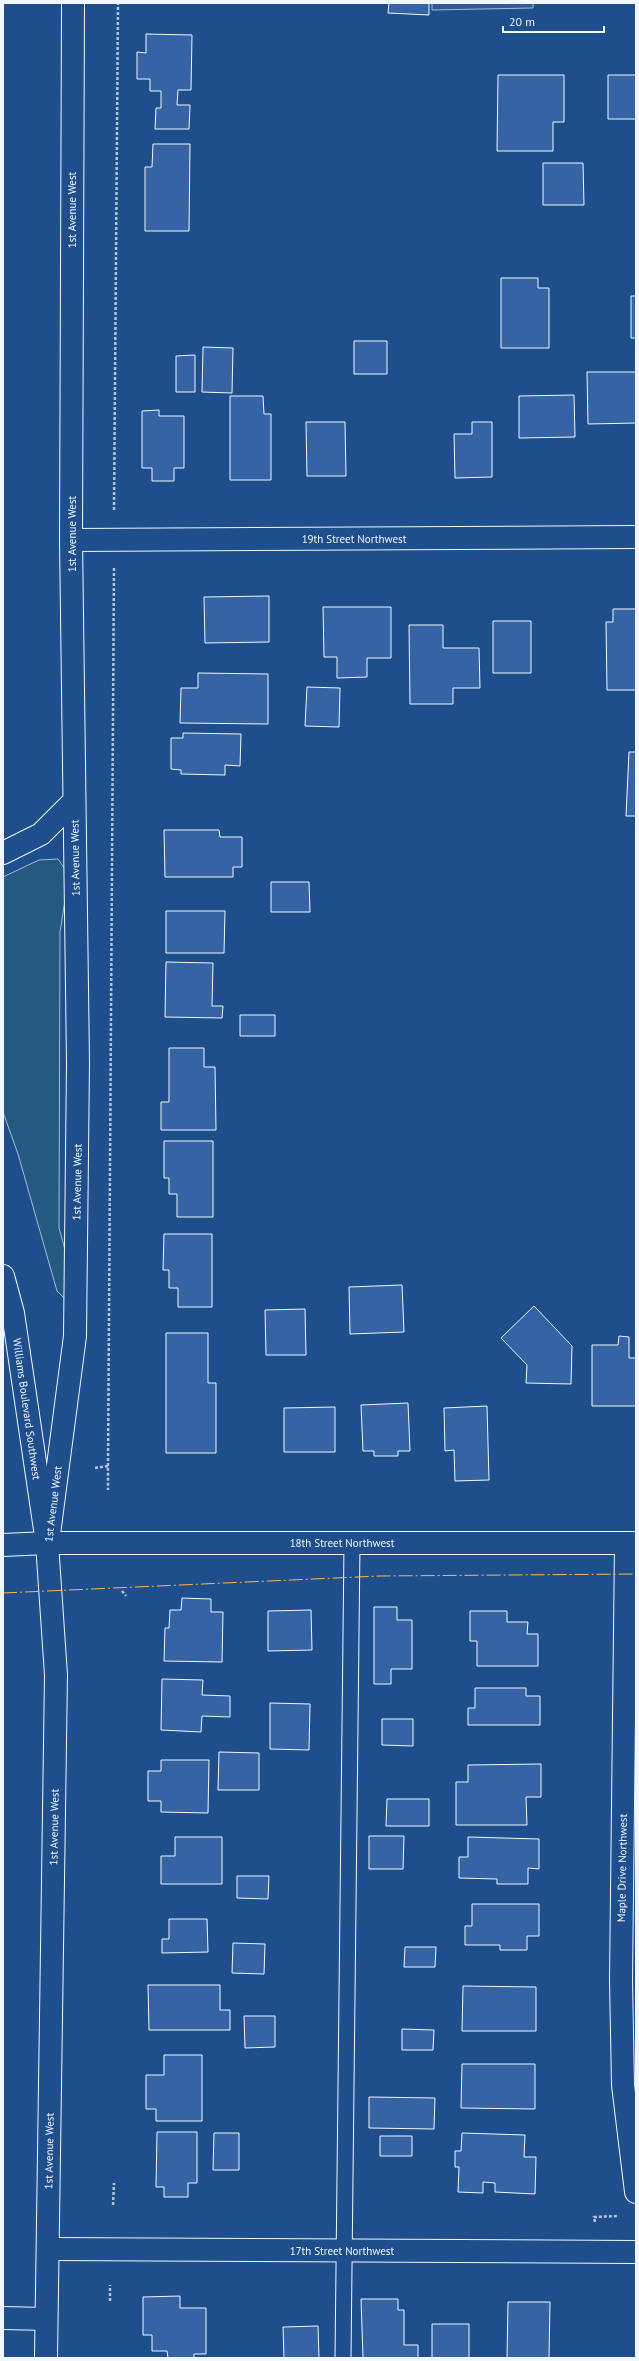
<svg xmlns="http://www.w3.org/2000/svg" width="639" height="2361" viewBox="0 0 639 2361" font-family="'PT Sans',sans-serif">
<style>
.green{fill:#245a82;stroke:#a8bbd7}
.parking{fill:#305b95;stroke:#a8bbd7}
.building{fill:#3563a3;stroke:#f2f6ff}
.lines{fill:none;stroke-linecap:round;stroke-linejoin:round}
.service-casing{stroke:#f2f6ff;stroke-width:17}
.minor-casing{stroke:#f2f6ff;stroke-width:24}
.tertiary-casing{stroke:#f2f6ff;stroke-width:24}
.primary-casing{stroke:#f2f6ff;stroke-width:24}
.path{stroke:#b3c4dc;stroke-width:2.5;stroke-dasharray:3 2;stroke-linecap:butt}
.service{stroke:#1f4e8c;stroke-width:15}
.minor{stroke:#1f4e8c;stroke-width:22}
.tertiary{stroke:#1f4e8c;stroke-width:22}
.primary{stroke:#1f4e8c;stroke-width:22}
.power{stroke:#ffb74d;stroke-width:1;stroke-dasharray:14 3 2 3;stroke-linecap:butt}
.labels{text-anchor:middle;stroke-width:3;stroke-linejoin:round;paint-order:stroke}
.street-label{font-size:11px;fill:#f2f6ff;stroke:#1f4e8c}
</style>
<rect width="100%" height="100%" fill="#1f4e8c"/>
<path class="green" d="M58,859L67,872L71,884L65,900L60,932L59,1228C65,1248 73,1278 64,1298L57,1291L18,1154L3,1112V877L39,860Z"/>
<path class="parking" d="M432,3H533V8L432,10Z"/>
<path class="building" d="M389,3H429V15L388,13Z
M146,34L192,35L191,90H178L177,105H190L189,129H155L156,108H161V91H150V79H137V52L146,53Z
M498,75H564V122H553V151H497Z
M608,75H636V119H608Z
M153,144H190L189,231H145V167H152Z
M543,163H583L584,205H543Z
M501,278H538V288H549V348H501Z
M631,296H636V338H631Z
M354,341H387V374H354Z
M203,347L233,348L232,393L202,392Z
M195,355V392H176V356Z
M587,372H636V423L588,424Z
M574,395L575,437L519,438V396Z
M230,396H263L264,414H271V480H230Z
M159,410V416H184V468H174V481H152V468H142V411Z
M306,422H345L346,476H307Z
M472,422H492V477L455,478L454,434H472Z
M269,596V642L205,643L204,597Z
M323,607H391V658H367V677L337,678V657H324Z
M613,609H636V690H607L606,622H613Z
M493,621H531V673H493Z
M409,625H443V648H479L480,688H453V704H410Z
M198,673L268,674V724L180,723L181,688H198Z
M307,687L340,688L339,727L305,726Z
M183,733L241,734L240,766L225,765V775L181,774V770L171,769V738H183Z
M629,752H636V816H626Z
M164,830H219L220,837H242V867H233V877H165Z
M271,882H309L310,912H271Z
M166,911H225L224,953H166Z
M166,962L213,963L212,1006H223L222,1018L165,1017Z
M240,1015H275V1036H240Z
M169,1048H204V1067H215L216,1130H161V1102H169Z
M164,1141H213V1217H177V1194H169V1178H164Z
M164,1234H212V1307H178V1288H169V1270H163Z
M402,1285L404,1332L350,1334L349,1287Z
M534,1306L572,1346L571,1384L526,1383L527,1365L501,1338Z
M305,1309L306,1355H266L265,1310Z
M166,1333H208V1383H216V1453H166Z
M619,1336L629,1337V1358H636V1406H592V1345H618Z
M408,1403L410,1451H398V1456H374V1451H363L361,1405Z
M487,1406L489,1480L455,1481L454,1450L445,1451L444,1408Z
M335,1407V1452H284V1408Z
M182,1598L211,1599V1612H223L222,1662L164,1661L165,1628H169L170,1610H181Z
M374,1607H397V1620H412V1669H391V1684H374Z
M311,1610L312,1650L268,1651V1611Z
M470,1611H507V1622H528L527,1634H538V1666H477V1641H470Z
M162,1679L203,1680L202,1695L230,1696V1717L202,1716L201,1732L161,1730Z
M475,1688H526V1696H540V1725H468V1708H475Z
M270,1703L310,1704L309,1750L270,1749Z
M382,1719H413V1746L382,1745Z
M219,1752L259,1753V1790H218Z
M161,1760H209L208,1813L161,1812V1801H148V1771H161Z
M541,1764V1797H526L527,1825H456V1782H468V1765Z
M387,1799H429V1826H386Z
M369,1836H404L403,1869H369Z
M175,1837H222V1884H161V1856H175Z
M468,1837L539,1839V1869L528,1868V1884H497V1879L459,1878V1857H468Z
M237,1876H269L268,1899L237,1898Z
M472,1904H539V1936H527V1950H500V1945H465V1926H472Z
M169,1919H207L208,1952L162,1953V1939H169Z
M233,1943L265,1944L264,1974L232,1973Z
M405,1947H436L435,1967H404Z
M148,1985H220V2010H230V2030H149Z
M463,1986L536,1987V2031H462Z
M244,2016H275V2047L245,2048Z
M402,2029L434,2030L433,2050H402Z
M164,2055H202V2121H156V2109H146V2075H164Z
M462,2064H535V2109L461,2108Z
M369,2097L435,2098L434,2129L369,2128Z
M157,2132H197V2183H188V2197H164V2187H156Z
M214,2133H239V2170H213Z
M462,2133L525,2135L524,2157H536L535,2194L495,2192V2183L483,2182V2193L458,2192L459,2167H455V2151H461Z
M380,2136H412V2156H380Z
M180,2296V2308H206V2354H194V2358H168L167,2351H152V2335H143V2297Z
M361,2299H398V2310H404V2345H418V2358H363Z
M508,2302H550L549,2358H507Z
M432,2324H469V2358H432Z
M318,2326L319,2358H284L283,2327Z"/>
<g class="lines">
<g class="service-casing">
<path id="service" d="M343,2358L352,1544"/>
</g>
<g class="minor-casing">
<path id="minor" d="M71,540L636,537
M626,1543L621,1980L623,2085L636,2192
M48,2249L636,2252
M3,2318L46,2319"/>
</g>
<g class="tertiary-casing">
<path id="tertiary" d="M3,853L41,834L74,801
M49,1534L75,1336L78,1063L71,540L73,3
M3,1545L47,1543H636"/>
</g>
<g class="primary-casing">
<path id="primary" d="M3,1276L13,1313L47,1543L56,1675L46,2358"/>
</g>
<path class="path" d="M114,510L118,3
M108,1466L114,567
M95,1468L108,1466V1490
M122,1591L126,1596
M3,1597H4
M113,2205L114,2183
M595,2222L594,2217L619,2216
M110,2301V2285"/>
<use href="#service" class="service"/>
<use href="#minor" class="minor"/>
<use href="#tertiary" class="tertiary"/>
<use href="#primary" class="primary"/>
<path class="power" d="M3,1593L380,1576L636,1574"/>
</g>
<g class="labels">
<g class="street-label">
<text transform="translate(72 210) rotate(-90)" y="4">1st Avenue West</text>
<text transform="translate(72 534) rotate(-90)" y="4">1st Avenue West</text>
<text x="354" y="543">19th Street Northwest</text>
<text transform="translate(75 858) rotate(-91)" y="4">1st Avenue West</text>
<text transform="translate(77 1182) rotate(-89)" y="4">1st Avenue West</text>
<text transform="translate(27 1409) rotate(82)" y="4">Williams Boulevard Southwest</text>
<text transform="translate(53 1504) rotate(-83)" y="4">1st Avenue West</text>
<text x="342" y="1547">18th Street Northwest</text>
<text transform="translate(54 1827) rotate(-89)" y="4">1st Avenue West</text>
<text transform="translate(622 1868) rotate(-89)" y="4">Maple Drive Northwest</text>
<text transform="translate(49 2151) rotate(-89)" y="4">1st Avenue West</text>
<text x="342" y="2255">17th Street Northwest</text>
</g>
</g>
<rect width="639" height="2361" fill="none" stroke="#f2f6ff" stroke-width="8"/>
<path d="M503 26v6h101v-6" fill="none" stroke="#f2f6ff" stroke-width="2"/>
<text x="509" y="26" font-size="12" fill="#f2f6ff" stroke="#1f4e8c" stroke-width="3" paint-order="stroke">20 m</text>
</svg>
